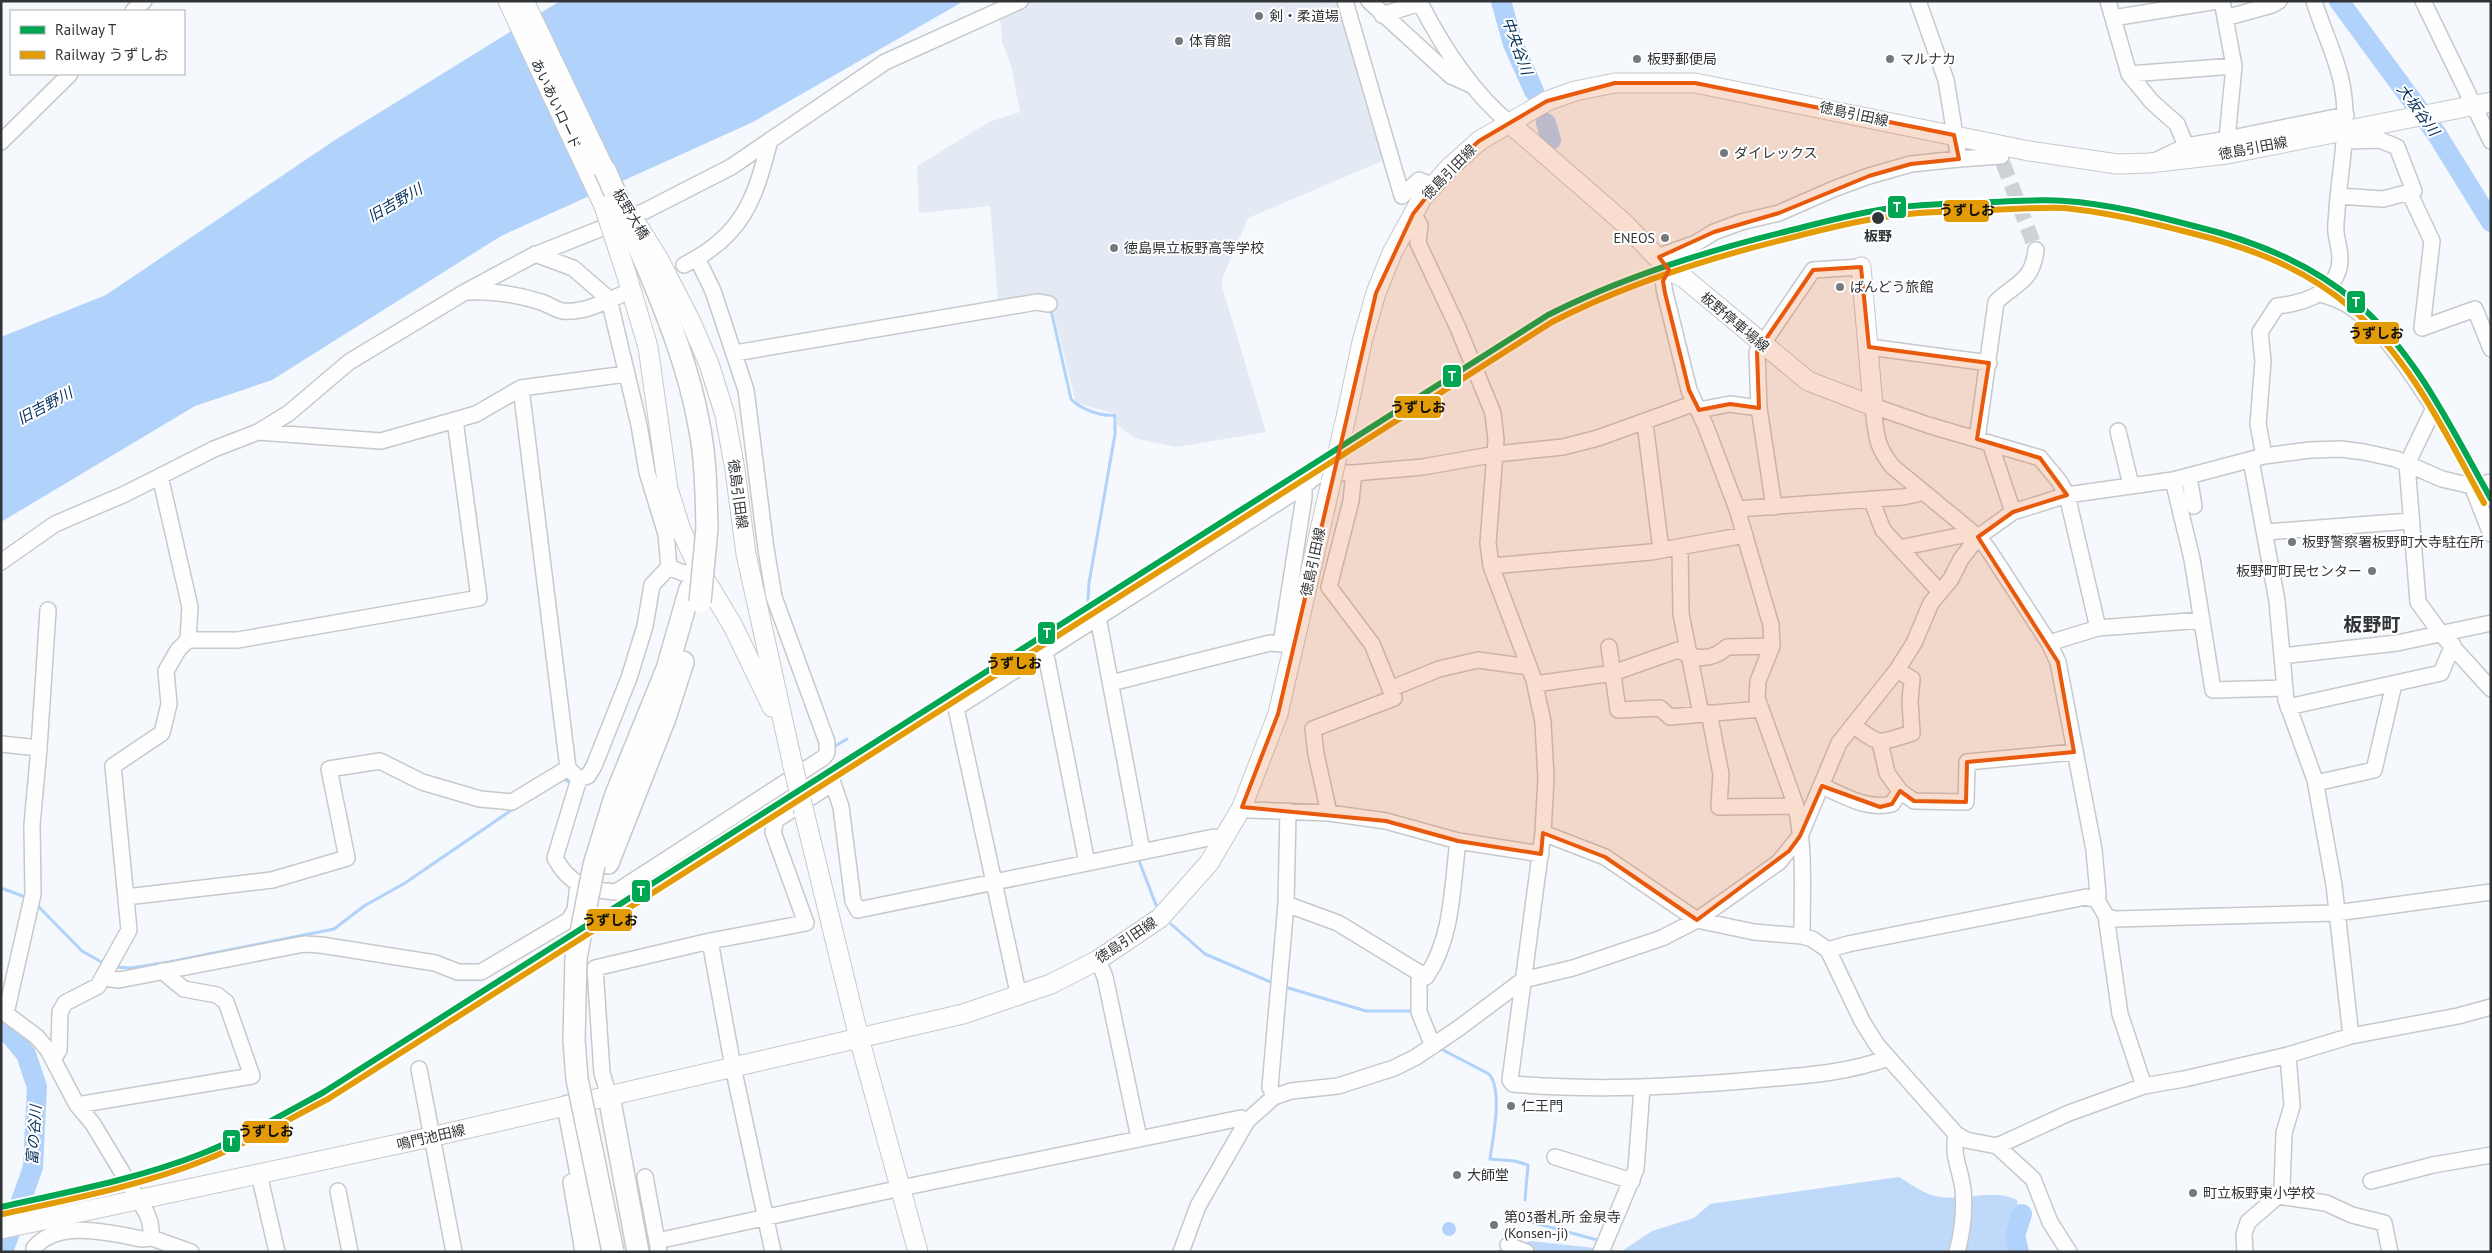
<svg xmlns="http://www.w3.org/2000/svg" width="2492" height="1253" viewBox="0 0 2492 1253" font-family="'PT Sans','Noto Sans JP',sans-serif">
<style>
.built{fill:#e4eaf4}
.forest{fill:#bed9fa}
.water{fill:#b0d2fb}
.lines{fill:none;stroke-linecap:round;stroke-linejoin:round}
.stream{stroke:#b0d2fb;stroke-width:3}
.river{stroke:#b0d2fb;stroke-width:20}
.minor-tunnel{stroke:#ced1d5;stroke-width:15;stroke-dasharray:15 8;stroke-linecap:butt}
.minor-casing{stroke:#c6c9cc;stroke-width:18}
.major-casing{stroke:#c6c9cc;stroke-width:21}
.highway-casing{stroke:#c6c9cc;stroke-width:24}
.minor{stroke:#fefeff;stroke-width:15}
.major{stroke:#fefeff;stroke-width:19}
.highway{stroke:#fefeff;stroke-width:21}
.major-bridge-casing{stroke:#c6c9cc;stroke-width:21;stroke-linecap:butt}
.highway-bridge-casing{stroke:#c6c9cc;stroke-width:24;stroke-linecap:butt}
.major-bridge{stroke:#fefeff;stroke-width:19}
.highway-bridge{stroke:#fefeff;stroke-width:21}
.rail-1-casing{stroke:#fff;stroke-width:10}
.rail-2-casing{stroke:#fff;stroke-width:10}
.rail-1{stroke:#00a651;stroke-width:6}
.rail-2{stroke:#e39b06;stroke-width:6}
.marked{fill:#e8590c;fill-opacity:0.2;stroke:#e8590c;stroke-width:4;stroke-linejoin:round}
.poi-dot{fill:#76797c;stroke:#fff;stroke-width:2}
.stop-dot{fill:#313437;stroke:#fff;stroke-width:2}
.labels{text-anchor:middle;stroke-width:4;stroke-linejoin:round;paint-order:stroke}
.poi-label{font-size:14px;fill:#313437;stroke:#fff;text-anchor:start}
.street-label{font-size:14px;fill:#313437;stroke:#fff}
.stop-label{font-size:14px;font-weight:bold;fill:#313437;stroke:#fff}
.water-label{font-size:15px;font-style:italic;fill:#06305c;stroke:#fff}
.district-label{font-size:19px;font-weight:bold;fill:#313437;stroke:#fff}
.line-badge{stroke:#fff;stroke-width:2}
.badge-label{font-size:14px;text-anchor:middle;font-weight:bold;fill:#fff}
.pale-badge-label{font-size:14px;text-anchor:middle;font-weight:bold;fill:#111}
</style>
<rect width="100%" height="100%" fill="#f5f8fc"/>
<path class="built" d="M1035,1H1337L1387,159L1248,218L1222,279L1223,290L1266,432L1176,447L1134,438L1117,424V414L1076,403L1050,299L998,302L990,206L919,213L917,166L989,122L1020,112L1011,65L1002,42L1000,16L1005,10Z"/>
<path class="forest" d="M1899,1177C1912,1185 1925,1195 1941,1197C1967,1201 1993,1188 2017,1200L2022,1252H1491L1530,1241L1622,1251L1652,1231L1694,1218L1710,1204Z"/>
<path class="water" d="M560,1H964L753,122L501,236L272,380L195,406L1,522V337L106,295L335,140Z
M1442 1229a7 7 0 1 1 14 0a7 7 0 1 1-14 0Z"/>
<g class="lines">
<path class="stream" d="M1051,310L1071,399C1080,409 1102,417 1115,415V434L1089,583L1088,600L1091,617
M832,748L847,739
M561,778L573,784
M1138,858L1156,905
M1,888L28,898
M35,903L82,951L105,964
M1171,924L1205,954L1273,983
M113,967L131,968L169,962L334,929L364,906L405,883L516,807
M1285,987L1366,1011H1414
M1443,1050L1489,1074C1503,1090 1493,1138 1490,1159L1515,1161L1528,1165L1525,1200
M1531,1222L1601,1241"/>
<path class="river" d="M1501,1L1513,44L1534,91
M2339,1L2436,133L2491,222
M1546,123L1551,140
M1,1024L26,1054L37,1087L33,1167L3,1252
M2019,1252L2015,1236L2022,1214"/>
<path class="minor-tunnel" d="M2003,163L2036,250"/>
<g class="minor-casing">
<path id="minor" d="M1345,1L1402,196L1419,180L1433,186
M1369,1L1451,76L1471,85
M1419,1C1442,46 1470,90 1508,122
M1918,1L1946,80L1959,159L2001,156
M2108,1L2129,74L2152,102L2177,124L2186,146L2159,159
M2423,1L2491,141
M133,11L144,1
M1382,15L1420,3
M2113,18L2217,1
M2225,18L2272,5L2279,1
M2129,74L2234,66
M2227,139L2346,115
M1,142L70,74
M2186,146L2227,139L2234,66L2222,1
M2409,192L2432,241L2422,328L2475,309L2491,349
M2338,196L2383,199L2414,191L2397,147L2380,140L2345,141
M1413,214L1420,225L1418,243L1458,328L1493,413L1496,440L1488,543L1491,566L1534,680L1543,722L1546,778L1543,833L1510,1080L1513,1084C1594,1091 1673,1087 1753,1080C1798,1076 1845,1074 1888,1058
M535,254L573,268L609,299L639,425L647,472L666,534L669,567L652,585L645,626L629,678L594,766L588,776L579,779L555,858C569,884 586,890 616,892L823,758L827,753V742L774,597L766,549L746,390L713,291L697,258
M1657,257L1696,243L1714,232L1741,222L1779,213L1836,188L1869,176L1911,164L1959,159
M684,265C743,236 755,199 770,140
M1669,270L1663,281L1665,293L1689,390L1706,427L1737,509L1771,625L1772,646L1758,681L1757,698L1796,806C1805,849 1802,892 1802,936
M468,292C493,291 517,294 541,302C548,304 556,310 563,311C584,313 604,302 623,294
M2321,294C2329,297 2338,299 2346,304C2380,323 2413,376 2434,408L2407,464L2418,602L2442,635L2491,689
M1869,347L1989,363
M735,353L1037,302L1049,304
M521,388L568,768L574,774
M1699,410L1730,404L1759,408
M1645,423L1661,550
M2118,431L2131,485
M258,432L381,441L476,414L521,388L626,374
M1977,439L1996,302C2017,282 2032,282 2036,250
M1990,443L2013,512
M2264,456L2258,424L2263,361L2260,332L2277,306C2305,303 2340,292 2340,258C2340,250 2337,241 2336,232C2335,225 2337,217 2337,209C2340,166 2351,124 2341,80C2335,53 2322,28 2314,1
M2251,460L2277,601L2286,700L2315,780L2334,885L2351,1036
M2189,477L2194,506
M2173,480L2192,559L2213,690L2285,688
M2472,486L2491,534
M1871,499L1883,530L1940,592
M1774,507L1759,408L1757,352L1813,270L1861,267
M1737,509L1903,497L1917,494L1921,490
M2266,532L2410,521
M1680,547L1681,614L1701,714
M1899,548L1973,533
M1,562L55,524L125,494L214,449L258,432L289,413L349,362L465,292L532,256L645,211L731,167L885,62L1020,1
M1491,566L1651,552L1745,535
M669,567L683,573L700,571
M1098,617L1142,851
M2098,628L2067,495L2059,481L2040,458L1928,425L1873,406C1876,432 1875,446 1893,467L1978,537L1988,549L2049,643L2058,662L2094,850L2098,894L2097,900L2106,916L2120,1014L2144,1086
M188,640H238L479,598L455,420
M2049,643L2098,628L2202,620
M1281,644L1304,497V486
M1609,647L1618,710L1660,708L1670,717L1760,709
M2282,656L2397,643L2491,623
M1047,660L1087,863
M1111,683L1270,643L1295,645
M1535,684L1613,673L1678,650C1696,660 1712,661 1727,647L1772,646
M1390,689L1439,669L1478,660L1529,667
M2288,707L2441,673L2453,645
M1709,713L1721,774L1719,807L1796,806
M1853,725C1882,747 1878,743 1912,733L1910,701L1912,679L1897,670
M1880,742L1887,773L1900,791
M1,744L39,748L32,825L33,894L6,1013
M39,748L48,610
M2316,783L2374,770L2394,684
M1822,786C1845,796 1866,810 1892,804L1900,791L1914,801L1966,802L1967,762L2074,752
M1242,807L1250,810L1329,813L1386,821L1458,841L1541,854
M1329,813L1316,754L1313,729L1394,698L1372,644L1329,587L1351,501L1354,473L1423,467L1496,454L1563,447L1598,438L1695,403
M1543,833L1605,857L1697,920L1754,932L1802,936L1812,939L1828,950L1862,1021L1877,1045L1956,1134C1952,1158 1960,1167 1963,1189C1965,1211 1963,1230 1957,1252
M126,897L272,880L347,858L329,769L380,761L422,782L480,799L512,802L568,768
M1286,904L1338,923L1426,977C1453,938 1452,886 1458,841
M2106,916L2115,919L2336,913L2491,892
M710,941L733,1067L773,1252
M1828,950L1848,944L2086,897L2097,900
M1098,960L1105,977L1139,1138
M1419,972V1012L1433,1046
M104,978L119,980L304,944L321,945L435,963L458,972H481L569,920L575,910L578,885
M1019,997L956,708L1304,486L1321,472L1354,473
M1,1010L37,1037L48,1050L77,1105L93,1124L146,1212L150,1222L152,1238L191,1252
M53,1060L59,1050L60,1012L65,1003L98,986L129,930L113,766L162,733L169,704L166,671L178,650L188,640L190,607L160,476
M419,1069L454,1252
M609,1096L602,1073L595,968L710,941L806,923L773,832L776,820L833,783L841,807L853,901L858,910L1214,837L1223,839
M1274,1097L1270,1087L1286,904L1288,811
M77,1105L252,1076L226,1002L217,995L184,989L162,971
M1956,1134L1966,1140L1997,1146L2069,1113L2144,1086L2184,1079L2288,1055L2351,1036L2458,1016L2491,1007
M1997,1146L2033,1179L2050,1222L2069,1252
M1555,1157L1632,1181
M259,1174L277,1252
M645,1177L659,1252
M2371,1181L2433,1165L2491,1155
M571,1182L583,1252
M338,1191L350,1252
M2278,1196L2326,1203L2352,1215L2384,1223L2390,1252
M657,1241L901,1188L1241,1118L1247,1121
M1508,1245L1526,1252
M34,1252V1248C58,1219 110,1233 142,1239L152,1238
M1181,1252L1198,1206L1247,1121L1274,1097L1291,1091L1338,1086L1394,1068L1416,1057L1459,1028L1523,980L1573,968L1662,938L1697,920L1779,862L1800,836L1839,743L1897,670L1914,643L1931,603L1951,579L1961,559L1978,537L2013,512L2067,495L2173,480L2264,456L2310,450L2341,449L2364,452L2396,459L2442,479L2472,486L2491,482
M1601,1252L1636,1169L1642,1088
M2245,1252L2244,1234L2248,1222L2278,1196L2282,1187L2284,1133L2292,1106L2288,1055"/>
</g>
<g class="major-casing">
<path id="major" d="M508,1L604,206
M524,1L605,170
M1508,122L1624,223L1669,270L1684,278L1808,381L1873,406L1861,267
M658,258L690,320L709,364L725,415L735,470L746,554L793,766
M626,273L648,347L668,489L681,530L700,571L733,626L772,707
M1347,413L1362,342L1376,293L1392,253L1422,198L1449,168L1479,141L1547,101L1575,91L1615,83H1695L2029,151L2117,164L2149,163L2227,154L2491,102
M804,812L859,1038L918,1252
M1,1229L431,1137L963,1014L1051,984L1098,960L1160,918L1209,863L1242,807L1278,714L1331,482"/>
</g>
<g class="highway-casing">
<path id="highway" d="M646,264C668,316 689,369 699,425C706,459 706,494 707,528
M608,863L665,718L683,662
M594,865L615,797L667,669L690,589
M609,1096L638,1252
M568,1106L596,1252"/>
</g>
<use href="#minor" class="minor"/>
<use href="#major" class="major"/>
<use href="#highway" class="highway"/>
<g class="major-bridge-casing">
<path id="major-bridge" d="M604,206L626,273
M636,223L658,258
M1331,482L1347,413
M793,766L804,812"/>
</g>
<g class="highway-bridge-casing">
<path id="highway-bridge" d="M605,170L646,264
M700,602L707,528
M594,865L576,958L574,1040L577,1079L613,1252"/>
</g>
<use href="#major-bridge" class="major-bridge"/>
<use href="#highway-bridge" class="highway-bridge"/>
<g class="rail-1-casing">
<path id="rail-1" d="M1,1207C68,1192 137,1179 201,1154C244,1137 284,1114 324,1092L1548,315C1623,277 1702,252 1784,232C1820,223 1855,213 1891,208C1925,204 1960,203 1994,202C2018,201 2042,199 2065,201C2109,204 2152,215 2194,226C2252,240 2309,262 2356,302C2417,354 2452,430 2491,499"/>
</g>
<g class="rail-2-casing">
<path id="rail-2" d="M3,1214C71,1199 140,1186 205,1160C248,1143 287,1120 328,1099L1552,322C1626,284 1705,259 1786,239C1820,230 1855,221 1891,216C1925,211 1959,211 1993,210C2017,209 2040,207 2064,208C2107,212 2149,222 2191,233C2248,247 2305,268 2351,308C2411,360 2446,434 2484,503"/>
</g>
<use href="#rail-1" class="rail-1"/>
<use href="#rail-2" class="rail-2"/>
</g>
<path class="marked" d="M1615,83H1695L1954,135L1959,159L1911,164L1869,176L1779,213L1714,232L1659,257L1669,270L1663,281L1665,293L1689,390L1699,410L1730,404L1759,408L1757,352L1813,270L1861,267L1869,347L1989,363L1977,439L2040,458L2067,495L2013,512L1978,537L2058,662L2074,752L1967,762L1966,802L1914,801L1900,791L1892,804L1880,807L1822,786L1800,836L1789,851L1697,920L1605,857L1543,833L1541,854L1458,841L1386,821L1242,807L1278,714L1376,293L1413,214L1449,168L1479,141L1547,101Z"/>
<g class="poi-dot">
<circle cx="1259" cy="16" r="5"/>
<circle cx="1179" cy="41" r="5"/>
<circle cx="1637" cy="59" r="5"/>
<circle cx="1890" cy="59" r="5"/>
<circle cx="1724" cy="153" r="5"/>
<circle cx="1665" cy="238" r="5"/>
<circle cx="1114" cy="248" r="5"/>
<circle cx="1840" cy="287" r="5"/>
<circle cx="2292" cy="542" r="5"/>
<circle cx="2372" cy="571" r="5"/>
<circle cx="1511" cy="1106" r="5"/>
<circle cx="1457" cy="1175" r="5"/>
<circle cx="2193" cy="1193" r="5"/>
<circle cx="1494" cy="1225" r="5"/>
</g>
<circle class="stop-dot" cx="1878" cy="218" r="7"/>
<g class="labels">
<g class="poi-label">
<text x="1269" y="21">剣・柔道場</text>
<text x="1189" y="46">体育館</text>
<text x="1647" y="64">板野郵便局</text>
<text x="1900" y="64">マルナカ</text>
<text x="1734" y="158">ダイレックス</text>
<text x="1655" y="243" text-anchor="end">ENEOS</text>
<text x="1124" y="253">徳島県立板野高等学校</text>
<text x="1850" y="292">ばんどう旅館</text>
<text x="2302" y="547">板野警察署板野町大寺駐在所</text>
<text x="2362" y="576" text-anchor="end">板野町町民センター</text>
<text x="1521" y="1111">仁王門</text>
<text x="1467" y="1180">大師堂</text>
<text x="2203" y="1198">町立板野東小学校</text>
<text x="1504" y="1222">第03番札所 金泉寺<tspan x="1504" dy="16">(Konsen-ji)</tspan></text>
</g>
<g class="street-label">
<text transform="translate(556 104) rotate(65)" y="5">あいあいロード</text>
<text transform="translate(1854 114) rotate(12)" y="5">徳島引田線</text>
<text transform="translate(2253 148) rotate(-11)" y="5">徳島引田線</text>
<text transform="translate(1449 172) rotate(-46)" y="5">徳島引田線</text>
<text transform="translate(631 214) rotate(59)" y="5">板野大橋</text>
<text transform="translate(1735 322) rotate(40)" y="5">板野停車場線</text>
<text transform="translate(738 494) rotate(82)" y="5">徳島引田線</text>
<text transform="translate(1313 562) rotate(-78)" y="5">徳島引田線</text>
<text transform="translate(1126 940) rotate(-34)" y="5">徳島引田線</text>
<text transform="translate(431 1137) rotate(-13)" y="5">鳴門池田線</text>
</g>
<g class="stop-label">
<text x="1878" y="241">板野</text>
</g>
<g class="water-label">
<text transform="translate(1517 46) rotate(70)" y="5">中央谷川</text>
<text transform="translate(2418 110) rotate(54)" y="5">大坂谷川</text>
<text transform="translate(395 203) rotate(-30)" y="5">旧吉野川</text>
<text transform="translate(45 406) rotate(-28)" y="5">旧吉野川</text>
<text transform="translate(34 1135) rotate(-86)" y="5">富の谷川</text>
</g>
<g class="district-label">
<text x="2372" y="631">板野町</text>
</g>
</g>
<g class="line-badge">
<rect x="1887" y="195" width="20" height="24" rx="5" fill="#00a651"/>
<rect x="1943" y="199" width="47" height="24" rx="5" fill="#e39b06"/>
<rect x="2346" y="290" width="20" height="24" rx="5" fill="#00a651"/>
<rect x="2353" y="321" width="47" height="24" rx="5" fill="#e39b06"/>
<rect x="1442" y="364" width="20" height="24" rx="5" fill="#00a651"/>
<rect x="1394" y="395" width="48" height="24" rx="5" fill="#e39b06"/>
<rect x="1037" y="621" width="19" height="24" rx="5" fill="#00a651"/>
<rect x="990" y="652" width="47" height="24" rx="5" fill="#e39b06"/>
<rect x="631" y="879" width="20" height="24" rx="5" fill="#00a651"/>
<rect x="586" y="908" width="47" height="24" rx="5" fill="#e39b06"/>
<rect x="242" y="1120" width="48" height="24" rx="5" fill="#e39b06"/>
<rect x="222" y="1129" width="19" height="24" rx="5" fill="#00a651"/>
</g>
<g class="badge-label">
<text x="1897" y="212">T</text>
<text x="2356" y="307">T</text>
<text x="1452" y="381">T</text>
<text x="1047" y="638">T</text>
<text x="641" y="896">T</text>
<text x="231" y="1146">T</text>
</g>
<g class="pale-badge-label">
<text x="1967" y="215">うずしお</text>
<text x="2376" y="338">うずしお</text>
<text x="1418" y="412">うずしお</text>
<text x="1014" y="668">うずしお</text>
<text x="610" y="925">うずしお</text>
<text x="266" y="1136">うずしお</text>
</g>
<rect width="2492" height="1253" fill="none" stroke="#313437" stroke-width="5"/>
<rect x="10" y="10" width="175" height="65" fill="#ffffff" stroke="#adaeaf"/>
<rect x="20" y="26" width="25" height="8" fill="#00a651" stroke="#adaeaf"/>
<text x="55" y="35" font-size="15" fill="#313437">Railway T</text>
<rect x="20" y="51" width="25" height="8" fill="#e39b06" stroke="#adaeaf"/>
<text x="55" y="60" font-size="15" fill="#313437">Railway うずしお</text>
</svg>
